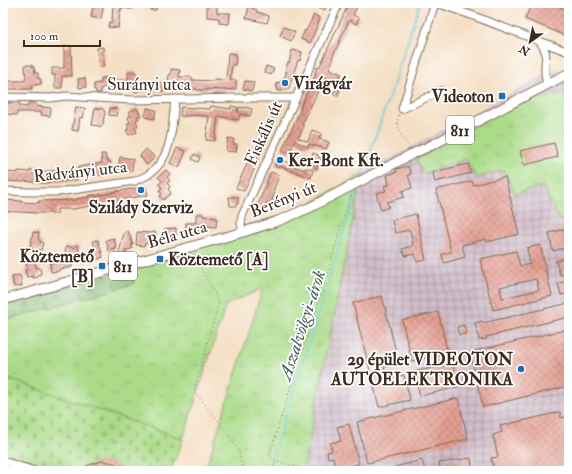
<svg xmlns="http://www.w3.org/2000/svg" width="572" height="474" viewBox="0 0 572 474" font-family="'IM FELL Double Pica',serif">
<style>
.industrial{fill:url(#industrial-grid)}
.grass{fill:url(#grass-tufts);stroke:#738254}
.forest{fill:url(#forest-firs);stroke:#62724a}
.cemetery{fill:url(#cemetery-stones);stroke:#738254}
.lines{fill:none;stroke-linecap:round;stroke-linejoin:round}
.stream{stroke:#5ac7cf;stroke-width:1.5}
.building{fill:url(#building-cross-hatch);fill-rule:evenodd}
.minor-casing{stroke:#7c6958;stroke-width:9}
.major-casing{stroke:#7c6958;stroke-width:11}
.path{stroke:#7c6958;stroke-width:1;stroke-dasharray:1 3;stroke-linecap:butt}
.minor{stroke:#fff;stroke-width:7}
.major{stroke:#fff;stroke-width:9}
.poi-dot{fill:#1f6fb2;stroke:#fff;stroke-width:1.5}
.labels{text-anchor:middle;stroke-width:3.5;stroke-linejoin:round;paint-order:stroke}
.shield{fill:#fff;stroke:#766a62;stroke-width:1}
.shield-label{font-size:16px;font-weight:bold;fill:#3b2a1e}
.poi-label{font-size:17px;font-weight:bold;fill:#3b2a1e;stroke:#fff;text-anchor:start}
.street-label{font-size:17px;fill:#3b2a1e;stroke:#fff}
.water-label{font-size:18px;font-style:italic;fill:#46615c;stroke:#fff}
</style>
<defs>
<pattern id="industrial-grid" width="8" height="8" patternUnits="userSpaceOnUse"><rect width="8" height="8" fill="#d1bdc9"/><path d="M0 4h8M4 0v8" fill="none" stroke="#ab9aa3"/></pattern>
<pattern id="grass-tufts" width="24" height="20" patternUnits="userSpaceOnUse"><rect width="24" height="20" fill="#abdb89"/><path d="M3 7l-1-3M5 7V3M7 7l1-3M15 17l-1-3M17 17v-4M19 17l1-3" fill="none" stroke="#94bc76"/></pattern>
<pattern id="forest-firs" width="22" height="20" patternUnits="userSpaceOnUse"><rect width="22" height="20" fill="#88bb75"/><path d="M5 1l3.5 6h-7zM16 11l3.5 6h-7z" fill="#70985f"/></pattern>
<pattern id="cemetery-stones" width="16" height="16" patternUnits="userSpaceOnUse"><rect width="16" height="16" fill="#abdb89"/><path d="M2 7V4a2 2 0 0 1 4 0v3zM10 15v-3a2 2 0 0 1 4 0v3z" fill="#94bc76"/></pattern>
<pattern id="building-cross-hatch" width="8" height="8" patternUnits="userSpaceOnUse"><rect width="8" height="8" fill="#e59f93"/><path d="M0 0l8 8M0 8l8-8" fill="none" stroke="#bb8277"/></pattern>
</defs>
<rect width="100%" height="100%" fill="#fff"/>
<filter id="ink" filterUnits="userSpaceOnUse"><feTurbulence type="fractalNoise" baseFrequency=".025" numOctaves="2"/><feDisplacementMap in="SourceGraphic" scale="8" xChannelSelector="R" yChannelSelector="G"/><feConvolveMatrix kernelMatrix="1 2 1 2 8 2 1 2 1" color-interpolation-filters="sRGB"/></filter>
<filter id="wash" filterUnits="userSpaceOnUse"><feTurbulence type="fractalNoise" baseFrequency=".012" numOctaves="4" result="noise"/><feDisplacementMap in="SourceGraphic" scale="16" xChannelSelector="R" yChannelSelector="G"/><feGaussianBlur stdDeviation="0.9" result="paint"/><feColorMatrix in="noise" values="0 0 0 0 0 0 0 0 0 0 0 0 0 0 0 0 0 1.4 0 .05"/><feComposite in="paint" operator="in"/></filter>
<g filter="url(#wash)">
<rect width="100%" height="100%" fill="#f4dfc4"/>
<path class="industrial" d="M569,70V471H303L362,174L550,72Z"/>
<path class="grass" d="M569,92V219L560,221L542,186L515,194L504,170L476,178L466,159L423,174L416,159L514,104Z
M362,174L303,471H205L263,288L226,305L183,439L3,377V321L133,284L135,267L280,221Z"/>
<path class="forest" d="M135,267L134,284L3,321V305Z"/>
<path class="cemetery" d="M3,377L183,439L171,471H3Z"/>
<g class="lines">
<path class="stream" d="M362,175L391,92L420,3
M268,471L358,187"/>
</g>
<g id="blocks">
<path class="building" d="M94,3H104L101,19L91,17Z
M113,3L128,4V3H133V9L121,8V11H120L118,28L108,27L109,22L112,23Z
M207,3H217V13H230L229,24L219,23V18L207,17Z
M316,3H327L324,11L315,7Z
M349,3H359L353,15L359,18L356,24L349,20L332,58L333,59L329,69L341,74L338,82L325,77L307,114L302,125L304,126L298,138L308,142L312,130L321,133L319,139L329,142L326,149L309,144L308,147L295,141L289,153L282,150L301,109L300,108L316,74H315L317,67L319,68Z
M532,3H550L569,11V37L525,19Z
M150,4H157L156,10H150Z
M249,7L257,10V12L269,16L267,23L246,18Z
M314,15L318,17V18L320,19L310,43L301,39L305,30L306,31Z
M284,27L295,32L291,41L280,36Z
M64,46H71L72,76H62V88H55V75H52V68H64Z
M103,47L104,67H99L97,48Z
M292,50L302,52L300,61L298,60L288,90L278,91L276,83L286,81L283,80L287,72H285L288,62L289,63Z
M228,53L236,54L235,65H232L230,80H236V89L223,90L207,89V90H197V89H179L164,87V91L144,90V81L168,83L169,75H171V69L180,70L179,77H192V80L214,81V79L226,80Z
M25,65H32V67H34L35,73H38V79H41V84L32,85V89H8V81H24V80H26Z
M266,66L274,69L271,75L264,72Z
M128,72H136V83L143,90H139V91L135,92L131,88L115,89V86L101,88V93H96V90H94V84L101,83V78H108V81H128Z
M85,78L86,87L79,88L78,79Z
M245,81L254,82L252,91L243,89Z
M336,88L340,90L337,96L333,94Z
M5,103H20V106L28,107V103H36V106L51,108L50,116L41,115L42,112H17V115L6,114V109H5Z
M211,106L231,109V106L237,107L238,113L239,107L244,108V107L252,109L250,116L240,114L239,120L218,116L215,141L206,140L209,116L189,115V116H180L181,107L210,109Z
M76,107L85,108L83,118L80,117L78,131L72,130Z
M95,108L101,109L102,108L105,112L103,122L104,123L100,127L99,126L92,125Z
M110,108L118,109L117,116L109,115Z
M137,108L141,116H137L139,119L136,120L138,126L135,127L137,132L129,135L126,130L129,129L127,124L130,123L128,117L131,116L129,112Z
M147,108L156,110L154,119L145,117Z
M272,109L279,110L278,116L271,114Z
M260,124L266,125L265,127L269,128L268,133L258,131Z
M228,138L234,139L233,144H237L236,152L226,151Z
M554,143L558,157L524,165L520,151Z
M256,145L264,149L259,159L251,155Z
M177,148L186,151L179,167L170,163Z
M146,149L155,157L147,165L140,156Z
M313,153L318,155V157L321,158L317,169L313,167L314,165L310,163Z
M101,154H105L107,161H110L112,173L95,176V174L77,178V180L56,182L42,183L24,181V182L5,181L6,172L17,173L18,171L30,172V170H37V172L79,169L78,167L102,163Z
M194,154L200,157L198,162L192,159Z
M120,157L133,159L132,171L118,169Z
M278,157L284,160V161L295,166V167L305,170L306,168L313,170L311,178L279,166L278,168L275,166Z
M248,162L256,165L244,191L236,188Z
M468,164L471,173L435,182L433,172Z
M408,166L411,174L408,175L412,188L402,191L404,197L387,202L389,207L381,210L376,193L386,191L384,186L389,185L387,175L397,172L396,169Z
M166,170L170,174L167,177L170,181L167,183L170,187L168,189L171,193L163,200L160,196L162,194L159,190L162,188L159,184L162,181L158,177Z
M271,172L279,175L273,192H275L271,203L267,202L261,215L253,211L259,202Z
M505,177L519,234L487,242L486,239L462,245L465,257L444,263L442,254L451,252L436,190L472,181L473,185Z
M146,187L148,195L118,200L120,207L114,208V202L73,209H57V214H51V213H38L3,211V200L21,201V202L39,203V201L76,200V199L89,197L88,196L95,195V196L112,193V192Z
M229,197H238V204H236V206H230Z
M196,214H203V216L217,218L216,227L203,226V231H198V234H186V223H196Z
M416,214L426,260L417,262L415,254L405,256L402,249L413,246L410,230L395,233L392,220Z
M176,228V236L166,237L165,229Z
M569,228V247L553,251L549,233Z
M128,231L133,245H131L133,248L125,251L126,254L118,257L124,233Z
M33,232L39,233L38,239L40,240V242L43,243L41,250L30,248Z
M137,232L149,233L155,232L157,241L144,244V246L136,245Z
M114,238L116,249L109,251L106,240Z
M98,240L103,257L95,260L92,252L96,251L93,241Z
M75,245L79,246L78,253H86L87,261L72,262V267L59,269V271L51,272L50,263L64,261L66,246L75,248Z
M540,245L552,296L493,310L480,259L516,251L520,266L530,264L527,248ZM536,279L539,290L502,298L500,287Z
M569,258V272L560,275L556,261Z
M35,261L36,268H40L41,274L38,275V277L33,278V276L27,277L25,270H27L26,263Z
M20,275L22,286L14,287L12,277Z
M567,281L569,293L561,295L558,283Z
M382,296L399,364L384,367L387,379L404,375L410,400L379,407L353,303Z
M569,303V317L486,337L487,339L479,340L475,323L482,321L483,323Z
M438,312L448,353L412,361L402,320Z
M464,325L466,334L459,335L457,327Z
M569,329V386L483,407L470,352Z
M453,363L458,387L420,396L414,372Z
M458,398L468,439L367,463L357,422Z
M560,412L561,418L569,416V471H497V469L494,470L491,458L498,457L493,435L502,432L500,426Z
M349,424L359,464L336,470L333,457L328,458L327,452L332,451L330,443L341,441L337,427Z
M471,458L472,468L454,471H440L439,463Z
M422,460L425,471H396L395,467Z
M103,461L113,463L121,467L125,471H81L85,467L94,463Z"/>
</g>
</g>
<g filter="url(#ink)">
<use href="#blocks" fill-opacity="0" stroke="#7c6958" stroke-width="1"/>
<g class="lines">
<g class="minor-casing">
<path id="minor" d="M435,3L402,109L441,91
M437,3L471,15L539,41L569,52
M539,41C550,55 544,57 545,71C545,75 546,80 547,84L551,83
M3,97L50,98L66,96L112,99L134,100L236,98H296
M3,191L29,192H58L135,181C139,179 145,177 149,174C173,158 172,125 175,99
M243,232L241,224L242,216L339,3
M3,461L35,471"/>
</g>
<g class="major-casing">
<path id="major" d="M3,300L243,232L278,221L311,207L412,154L432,145L569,73"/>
</g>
<path class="path" d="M399,115C394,128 403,137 409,148
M194,254L195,257L219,302L194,391L223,427L239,451L242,467L241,471
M537,401L536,400L569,392
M298,468L275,460L269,457L294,376L326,281L342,222L352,194
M272,471L275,461"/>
<use href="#minor" class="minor"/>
<use href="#major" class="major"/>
</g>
</g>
<g class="poi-dot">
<circle cx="285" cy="83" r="4"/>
<rect x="498" y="92" width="8" height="8" rx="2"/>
<circle cx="280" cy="160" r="4"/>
<circle cx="141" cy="190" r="4"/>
<rect x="156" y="255" width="8" height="8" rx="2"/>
<rect x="98" y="262" width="8" height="8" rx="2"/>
<circle cx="521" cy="369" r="4"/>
</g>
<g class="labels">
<g class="shield">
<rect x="446" y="116" width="28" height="28" rx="3"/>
<rect x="109" y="252" width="28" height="28" rx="3"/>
</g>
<g class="shield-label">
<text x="460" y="136">811</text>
<text x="123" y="272">811</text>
</g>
<g class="poi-label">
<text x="293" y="89">Virágvár</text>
<text x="494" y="102" text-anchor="end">Videoton</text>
<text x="288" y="166">Ker-Bont Kft.</text>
<text x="141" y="213" text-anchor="middle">Szilády Szerviz</text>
<text x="94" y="262" text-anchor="end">Köztemető<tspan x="94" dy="20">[B]</tspan></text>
<text x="168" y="265">Köztemető [A]</text>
<text x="513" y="365" text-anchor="end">29 épület VIDEOTON<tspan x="513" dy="20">AUTOELEKTRONIKA</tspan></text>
</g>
<g class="street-label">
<text x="149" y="90">Surányi utca</text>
<text transform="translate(263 133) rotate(-66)" y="6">Fiskális út</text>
<text transform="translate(80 171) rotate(-6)" y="6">Radványi utca</text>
<text transform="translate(283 199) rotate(-22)" y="6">Berényi út</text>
<text transform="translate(177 234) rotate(-16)" y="6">Béla utca</text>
</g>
<g class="water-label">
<text transform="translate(302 325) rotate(-72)" y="6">Aszalvölgyi-árok</text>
</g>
</g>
<rect width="572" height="474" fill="none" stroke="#fff" stroke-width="16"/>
<g transform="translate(530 42) rotate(213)" stroke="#ffffff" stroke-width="3" paint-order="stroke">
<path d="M0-3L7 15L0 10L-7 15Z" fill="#3b2a1e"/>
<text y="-6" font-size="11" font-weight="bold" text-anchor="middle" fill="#3b2a1e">N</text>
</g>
<path d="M24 40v6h76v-6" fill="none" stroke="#3b2a1e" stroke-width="2"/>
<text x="30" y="40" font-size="12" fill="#3b2a1e" stroke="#ffffff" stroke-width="3" paint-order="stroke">100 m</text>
</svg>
